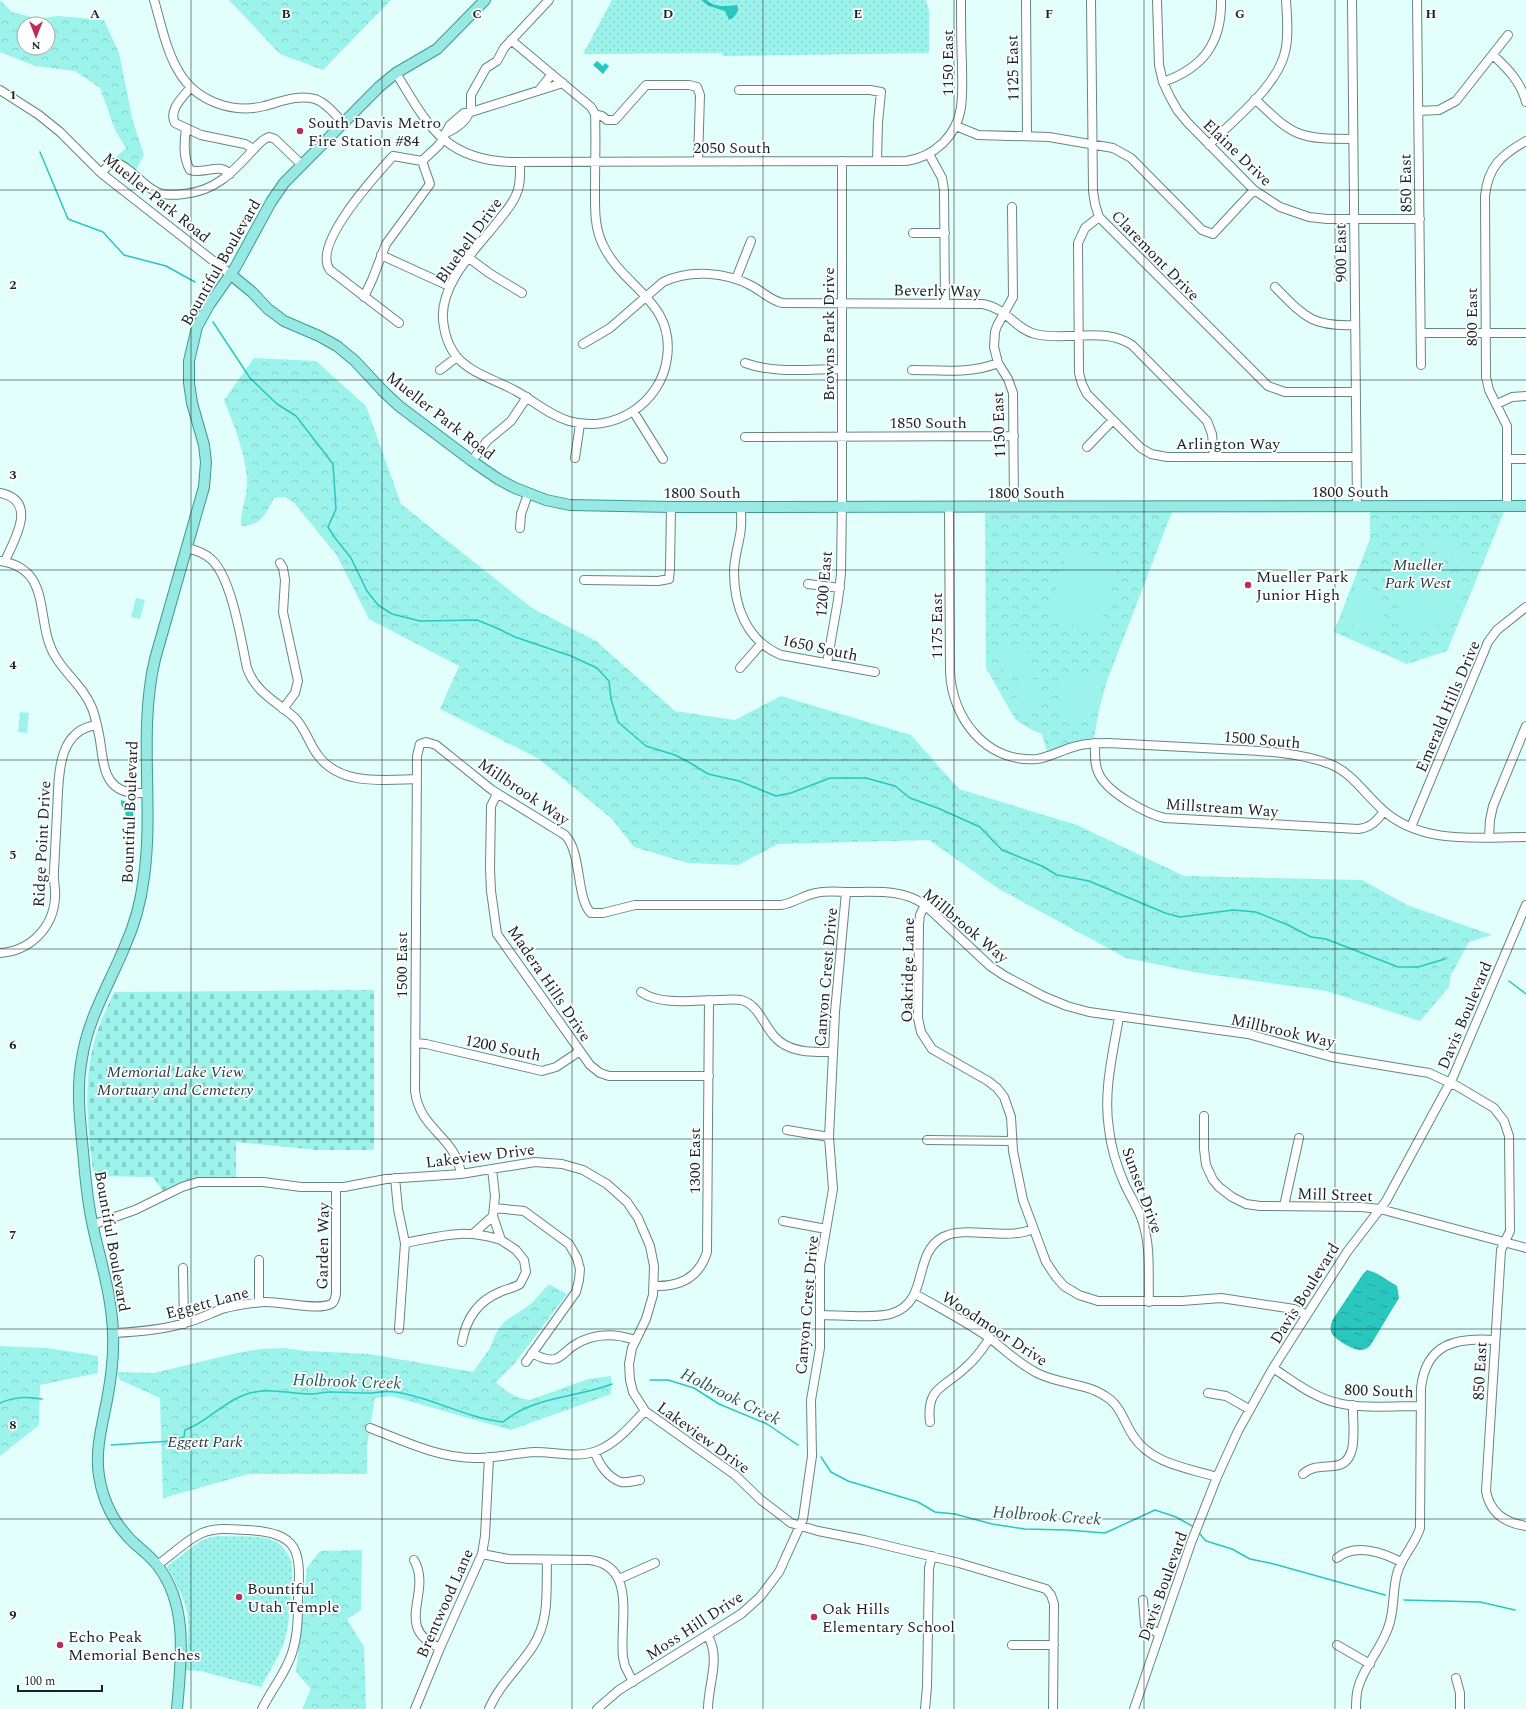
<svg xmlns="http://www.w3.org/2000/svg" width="1526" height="1709" viewBox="0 0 1526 1709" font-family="Spectral,serif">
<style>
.grass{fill:url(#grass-dots)}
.forest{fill:url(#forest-crowns);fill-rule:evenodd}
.cemetery{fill:url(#cemetery-stones)}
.garden{fill:#9bf3ec}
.water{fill:url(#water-ripples)}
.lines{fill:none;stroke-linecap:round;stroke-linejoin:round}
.stream{stroke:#29c7be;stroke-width:1.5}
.minor-casing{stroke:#658783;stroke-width:10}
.major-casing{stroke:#3f9a94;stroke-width:12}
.minor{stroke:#fff;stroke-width:8}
.major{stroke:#98e8e3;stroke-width:10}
.grid{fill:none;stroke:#182524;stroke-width:1;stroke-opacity:0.55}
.poi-dot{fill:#bc2c56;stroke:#fff;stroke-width:1.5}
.labels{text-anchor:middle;stroke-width:3.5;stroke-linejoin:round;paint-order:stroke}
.street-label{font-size:16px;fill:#182524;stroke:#fff}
.poi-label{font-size:16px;fill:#182524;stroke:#fff;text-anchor:start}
.park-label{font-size:16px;font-style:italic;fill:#263e3c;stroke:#fff}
.water-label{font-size:17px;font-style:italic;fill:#235e5a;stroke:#fff}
.grid-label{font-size:13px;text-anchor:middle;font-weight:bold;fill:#182524;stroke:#fff;stroke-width:3.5;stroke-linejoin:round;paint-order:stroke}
</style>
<defs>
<pattern id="grass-dots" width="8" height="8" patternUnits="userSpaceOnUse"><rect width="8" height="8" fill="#9bf3ec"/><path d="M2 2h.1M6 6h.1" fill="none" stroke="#85d0ca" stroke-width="1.8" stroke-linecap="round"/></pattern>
<pattern id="forest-crowns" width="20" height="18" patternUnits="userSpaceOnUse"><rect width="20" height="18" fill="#9bf3ec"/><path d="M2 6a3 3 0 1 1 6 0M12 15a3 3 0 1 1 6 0" fill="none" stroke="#85d0ca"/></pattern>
<pattern id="cemetery-stones" width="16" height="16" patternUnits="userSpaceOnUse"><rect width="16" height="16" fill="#9bf3ec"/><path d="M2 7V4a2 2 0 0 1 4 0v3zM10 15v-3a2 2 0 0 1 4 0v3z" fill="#85d0ca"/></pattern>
<pattern id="water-ripples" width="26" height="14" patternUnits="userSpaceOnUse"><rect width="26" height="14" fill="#29c7be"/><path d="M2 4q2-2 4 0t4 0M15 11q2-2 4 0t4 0" fill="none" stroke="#22a19a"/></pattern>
</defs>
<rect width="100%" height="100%" fill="#e2fffc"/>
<path class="grass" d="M612,0H926L929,11V53L723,56L721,53L583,54Z
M216,1536C233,1537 261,1534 277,1542C283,1546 289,1555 291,1561C295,1574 289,1630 284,1643C278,1658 269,1673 261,1687L200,1671L185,1670C187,1652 191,1626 186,1608C182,1593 174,1580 167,1566L202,1540Z"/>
<path class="forest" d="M0,0L12,12L39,19L58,16L104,20L119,53L133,122L144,155L135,172L113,160L126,148L115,130L100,88L75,71L35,66L0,52ZM24,24H48V48H24Z
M229,0H391L323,70L280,54Z
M254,358L316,361L366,406L401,504L532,608L596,641L675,711L735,720L781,696L911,735L959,789L1077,825L1184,876L1362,880L1407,905L1492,935L1469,942L1451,975L1449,987L1420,1021L1326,991L1199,973L1126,958L999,889L929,840L778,844L738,865L688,863L634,847L611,818L539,759L440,709L459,666L369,619L336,554L294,503L285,497L274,498C265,514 262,526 241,526C240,510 248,496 247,480C245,451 234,426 224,400Z
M1172,512L1107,681L1099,710L1094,738L1072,742L1047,752L1042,734L1032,730L1015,719L986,668L985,513Z
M1370,512H1504L1447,651L1407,664L1334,632L1370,539Z
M549,1284L567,1294L515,1363L496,1382C506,1392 515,1398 530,1400L588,1379L611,1376V1394L511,1430L391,1396L375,1398L367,1445V1474H249L163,1498L160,1398L120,1380L117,1372L154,1373L237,1353L261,1349L283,1348L307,1351L369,1354L473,1372L490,1348L496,1333L504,1322L531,1304Z
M0,1346L47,1348L98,1356V1373L40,1385L39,1425L0,1456Z
M362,1550L361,1610L347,1619L364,1647L366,1709H302L311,1689L296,1672L307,1568L320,1551Z"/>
<path class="cemetery" d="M374,990V1150H317L236,1142V1177C205,1176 191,1176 163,1191L153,1177L94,1176C88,1135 83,1088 93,1047C97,1028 106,1010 114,992Z"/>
<path class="garden" d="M1427,535L1436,539L1428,557L1420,554Z
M1441,541L1450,545L1442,563L1434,560Z
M1068,547L1119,561L1099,632L1048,618Z
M1455,547L1464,551L1456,569L1448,565Z
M1467,552L1475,555L1468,574L1459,570Z
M1417,568L1464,588C1460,609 1444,628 1421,629C1413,629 1406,626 1399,623L1395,615L1413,570Z
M1357,581C1384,590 1389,612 1381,637L1345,622L1343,616Z
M136,598L145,600L140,619L131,617Z
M1025,642L1032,673L1005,680L998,649Z
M1063,677L1102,678C1104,704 1085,723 1059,721L1058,682Z
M1033,678L1041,707L1021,713L1013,683Z
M20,712L29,713L27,733L18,732Z"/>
<path class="water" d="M701,0H707C714,8 727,6 737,5C740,11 735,17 729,20L725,11L709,6Z
M597,61L603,66L605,63L609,66L603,74L593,65Z
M121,800L133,804L134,810L132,823H129L121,804Z
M1367,1270L1376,1273L1397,1286L1399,1298L1370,1346C1367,1348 1365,1350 1361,1350C1354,1351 1334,1339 1331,1332C1330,1328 1331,1323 1333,1319L1363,1274Z"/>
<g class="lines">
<path class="stream" d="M40,152L68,219L103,232L124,255L166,266L195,282
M213,322L250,378L277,404L296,416L333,464L336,509L328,527L335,538L351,558L367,591L378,605L392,614L420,621L477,620L499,629L515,637L571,656L597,668L609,681L611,699L618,722L646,746L675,755L692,764L708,774L739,781L776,796L791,793L830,778H866L895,786L910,798L940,809L980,827L1002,850L1042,866L1057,875L1089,881L1165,913L1180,917L1233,910L1256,912L1288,925L1311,937L1326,939L1398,967H1418L1445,959
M1509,981L1526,994
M650,1380H668L694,1388L719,1404L767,1424L798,1445
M0,1403C15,1397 26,1396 42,1399
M111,1445L171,1441L184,1437L185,1430C206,1423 222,1403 244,1395C268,1386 287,1394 310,1394C317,1394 324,1392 331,1392C343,1392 356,1393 368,1393C377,1393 386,1390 395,1392C432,1397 465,1418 503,1422C534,1396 576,1398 612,1384
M821,1457L831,1472L848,1481L918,1502L935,1512L955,1514L992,1524L1025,1529L1067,1530L1105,1533L1155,1510L1176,1517L1194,1527
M1199,1533L1206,1541L1232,1549L1250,1559L1274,1564L1385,1595
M1404,1600L1480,1602L1515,1610"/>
<g class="minor-casing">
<path id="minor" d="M154,0C161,23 166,51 179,72C196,101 232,114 264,106C280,102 298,94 315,99C326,103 335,114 343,123
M1026,0L1027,136
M1091,0L1093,191L1095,204L1099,217L1268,386L1285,392H1356
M1157,0L1159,65L1163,82L1170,97L1178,111L1188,123L1254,190L1280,207L1309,217L1327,219H1420
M1352,0L1357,506
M1417,0L1421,365
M511,40L591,107L595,114L602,116L607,120H615L646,85H689L697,87L700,95L698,161
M1493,55C1508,69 1521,82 1526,102
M396,73C427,124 444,160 511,162L906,161C934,157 957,136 961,107C963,93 962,78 962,64C961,43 961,21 961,0
M1163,82C1203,68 1222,43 1221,0
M191,87C183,97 168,110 175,123L201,135L245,144L254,149
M540,89L552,74
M0,90L39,115L60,132L101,173L230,274
M739,90H870L881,92L878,122L877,161
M1255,99C1294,137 1299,139 1353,139
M1418,111L1439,110L1456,101L1508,35
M471,112L563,83
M956,126L978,135L1049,137L1113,148L1131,158L1202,230L1213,234L1254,190
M186,129C184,143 183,158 190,170C204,175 219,162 230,174
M446,133C455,129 465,123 469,113L471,112V95L486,68L497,61L504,48L549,0
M1209,145C1233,120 1277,87 1285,52C1289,36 1287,17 1286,0
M929,154L942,178L944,190L945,303
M422,161L439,145L450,125L464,113H469
M520,162C520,173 521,185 516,195C512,205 505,212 499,220C478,247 440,282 443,320C448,369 480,372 516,391C534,401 549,415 569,421C613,434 661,404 667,358C675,301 623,288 603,245C594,227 595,208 595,189C595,164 596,139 595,114
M101,173L111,163H117C133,169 143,187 159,193C167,196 176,195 184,194C215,191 232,173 252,151C257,146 262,139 269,137L275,139L301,164
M1012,207L1013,297L997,326L995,332L994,347L998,363L1008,379L1013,393L1014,506
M1099,217L1085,228L1078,243L1079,373L1082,384L1087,394L1141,448L1151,454L1167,457H1356
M913,233H945
M381,255L449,286
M469,258L489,273L522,293
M736,279L751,241
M1275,287C1304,316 1311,327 1355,325
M364,297L372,280L386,244L430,184L422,161
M399,323L330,270C311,245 376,175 393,156L422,161
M1421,333H1526
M583,344L610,328L663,282C690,269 726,272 752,286C763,292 770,300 782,303L983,304C1008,309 1015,329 1035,334C1067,342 1103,326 1132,345L1207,421L1212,434L1214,457
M745,363C775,374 811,369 842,369
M440,370L457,357
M912,370C941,370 971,374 998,363
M1497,404L1512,397L1526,396
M633,411L663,459
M745,437L1014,436
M1087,447L1113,420
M575,458L580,424
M1507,459H1526
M472,461L487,441L511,421L527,397
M0,493C39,501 14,540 5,561
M1507,506V426L1489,390L1486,377L1485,196C1488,167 1501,155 1526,141
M741,507C741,517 742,526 740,535C738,547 734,559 734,572C734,607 747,641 781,655L875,672
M949,507L950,672C952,718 986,763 1037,759C1051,757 1063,749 1077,746C1087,743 1098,743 1108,743C1146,745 1184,747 1222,749C1259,751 1295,751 1330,764C1353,773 1366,796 1384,811C1423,845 1478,837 1526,837
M520,528L521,514L528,494
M187,548C196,550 205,553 212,560C232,579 241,640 247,668C255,692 277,702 295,718C305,728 309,743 317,754C339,786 383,780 416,779
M0,561C54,569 34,621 55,656C66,675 83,686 92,708C96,718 98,729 100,740C103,760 103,787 128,792C134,793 140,793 146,793
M280,563L283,568L285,580L283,612L298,681L295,693L283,709
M584,580L658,581L669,579L670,569L671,507
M808,584L840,588
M827,663L838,600L841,574L842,499V161
M740,668L761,644
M1095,743C1095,753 1094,765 1099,774C1107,792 1146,814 1165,818L1358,829C1370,828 1377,821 1384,811
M497,794L491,806L490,869L491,891L497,934L590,1065L600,1073L609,1076H709
M1411,827L1488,642L1497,630L1526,607
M1489,837L1490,820L1493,806L1526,726
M925,905L920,915L919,924L918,1018L921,1032L932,1049L988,1081L997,1088L1004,1097L1011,1117L1013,1151L1023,1200L1046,1262L1056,1277L1064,1286L1079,1295L1098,1301H1182L1221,1298L1294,1309L1307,1315
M0,953C30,951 53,928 55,898C56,889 53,880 54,871C55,851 56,832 57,813C59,781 55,730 97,725
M641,992C661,1006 696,1000 719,1000C726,1000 734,999 741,1000C762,1005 765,1035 785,1045C800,1053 816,1052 833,1052
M1119,1017C1113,1053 1103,1092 1109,1129C1111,1148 1117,1167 1125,1185C1131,1198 1139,1209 1143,1223C1151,1248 1148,1276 1149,1302
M415,1043L426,1044L542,1071L556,1067L580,1051
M1204,1116V1149L1206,1165L1213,1180L1219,1187L1232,1197L1246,1204L1260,1206L1361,1207L1380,1209L1526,1248
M787,1130L829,1137
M927,1140L1012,1141
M461,1174C455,1135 420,1131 415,1091L417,756L420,744L426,742L436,745L492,790L565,835C582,852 576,899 591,913H603L635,905H781C794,903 804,895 816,893C827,890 839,892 850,892C876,892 903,889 925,905L990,966L1005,976L1045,997L1067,1006L1089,1012L1248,1034L1332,1057L1429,1073L1457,1086L1494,1108L1504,1121L1509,1136L1510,1231L1501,1250L1486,1491C1490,1513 1505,1523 1526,1526
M395,1178L398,1209L405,1243L399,1329
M1284,1206L1299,1138
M494,1208L524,1211L569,1244L577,1258L580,1269L579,1280L576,1292L526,1362
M783,1221L826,1229
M92,1225L135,1210L182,1187L198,1182H263L301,1187H344L386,1179L461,1174L535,1162L562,1164L583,1170L607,1184L627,1202L638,1218L650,1246L654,1266L653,1295L646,1319L632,1348L629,1364L630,1380L633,1392L645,1411L735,1475L761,1500L791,1523L818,1531L864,1540L959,1563L1046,1589L1051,1595L1054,1604L1053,1709
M474,1233L493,1216L495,1196L492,1169
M405,1243C443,1236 462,1228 501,1240
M183,1268L184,1324
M654,1286C679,1287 699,1278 707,1252L709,1000
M915,1294C940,1308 967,1322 991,1339C1006,1351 1019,1364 1037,1373C1058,1384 1086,1383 1105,1396C1121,1405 1124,1423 1134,1437C1152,1464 1188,1468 1217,1477
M259,1302V1260
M820,1315C838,1315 878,1319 893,1313C930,1300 912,1254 943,1237C966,1225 1006,1241 1033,1229
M113,1333C138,1332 164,1330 188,1322C200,1319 211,1313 222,1309C236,1305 250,1303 264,1302C280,1301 318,1311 331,1304C335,1302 335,1298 336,1294V1188
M462,1342C466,1319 478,1301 500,1292C506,1289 514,1288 520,1284L526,1272L524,1260L516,1250L501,1240L493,1216
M532,1353C539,1357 547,1361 555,1359C562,1357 567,1350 573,1346C592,1333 614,1333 635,1340
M1273,1368C1293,1381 1314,1398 1338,1403C1361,1409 1396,1406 1421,1406
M1208,1393L1226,1396L1249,1409
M930,1422C926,1386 945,1388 966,1367C976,1359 983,1348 990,1338
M370,1428C404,1441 440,1459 478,1458C497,1458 516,1453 535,1452C557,1452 578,1459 599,1450C618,1442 631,1425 645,1411
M595,1452C598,1463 608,1478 621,1482C627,1483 634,1481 640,1480
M1303,1474C1312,1466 1321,1467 1333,1466C1361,1465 1352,1425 1353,1405
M482,1554L508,1559L589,1560C638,1565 619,1623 623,1657L625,1666L633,1682
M1337,1558C1355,1543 1382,1552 1401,1562
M414,1560C433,1593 392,1627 440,1648
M157,1565C172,1555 186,1540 202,1533C216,1527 232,1529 247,1530C300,1533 301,1551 298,1598C298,1616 298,1635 292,1653C286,1673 271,1690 262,1709
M619,1579L655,1563
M1143,1600L1145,1625L1159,1634
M708,1636C721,1659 708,1684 708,1709
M1012,1645H1054
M1337,1645L1370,1664
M1456,1678L1460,1693V1709
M415,1709L440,1648L482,1554L485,1536L489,1457
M489,1709C499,1685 519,1668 533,1646C550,1620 546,1590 547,1560
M597,1709L619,1690L741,1614L760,1597L779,1572L803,1519L812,1456L811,1400L820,1348V1265L833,1189L829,1137L835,1012L846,892
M925,1709L927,1687L929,1568L932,1556
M1134,1709L1191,1543L1217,1477L1238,1431L1273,1368L1347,1252L1386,1201L1453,1077L1526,905
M1356,1709C1356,1702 1356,1695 1358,1688C1364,1666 1381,1649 1388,1628C1395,1611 1392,1592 1397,1574C1401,1557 1415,1545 1420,1528L1421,1388C1426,1343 1457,1337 1495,1340"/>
</g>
<g class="major-casing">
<path id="major" d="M230,274L252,292L268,309L284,321L319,336L337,346L355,361L383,391L399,406L472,461L498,479L515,488L546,500L570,505L671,507L1526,506
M177,1709C181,1661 189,1607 158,1566C151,1557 142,1550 134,1543C115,1525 103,1502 99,1476C95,1450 102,1426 107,1400C111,1379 114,1357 113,1335C112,1294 100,1261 92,1222C87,1199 85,1175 83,1151C80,1120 76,1089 82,1058C88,1018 110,983 125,946C135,924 141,901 144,877C154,805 138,731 155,659L204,487L206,462L204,445L192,403L189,383V361L197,327L209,305L235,268L271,202L284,183L379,87L396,73L437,49L485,0"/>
</g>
<use href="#minor" class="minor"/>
<use href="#major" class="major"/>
</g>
<path class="grid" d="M191,0V1709M382,0V1709M572,0V1709M763,0V1709M954,0V1709M1144,0V1709M1335,0V1709M0,190H1526M0,380H1526M0,570H1526M0,760H1526M0,949H1526M0,1139H1526M0,1329H1526M0,1519H1526"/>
<g class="poi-dot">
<circle cx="300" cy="131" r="4"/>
<circle cx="1248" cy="585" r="4"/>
<circle cx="239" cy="1597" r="4"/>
<circle cx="814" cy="1617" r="4"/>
<circle cx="60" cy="1645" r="4"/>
</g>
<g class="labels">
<g class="street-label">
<text transform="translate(947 63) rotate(-90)" y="6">1150 East</text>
<text transform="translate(1012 68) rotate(-91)" y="6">1125 East</text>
<text x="732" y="153">2050 South</text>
<text transform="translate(1238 152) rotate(44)" y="6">Elaine Drive</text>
<text transform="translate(1405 183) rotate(-91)" y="6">850 East</text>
<text transform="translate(157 197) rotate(39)" y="6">Mueller Park Road</text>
<text transform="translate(468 240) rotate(-54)" y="6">Bluebell Drive</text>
<text transform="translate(1340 253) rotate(-91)" y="6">900 East</text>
<text transform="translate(1156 255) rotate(46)" y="6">Claremont Drive</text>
<text transform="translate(220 262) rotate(-60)" y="6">Bountiful Boulevard</text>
<text transform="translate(937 290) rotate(1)" y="6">Beverly Way</text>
<text transform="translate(1471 317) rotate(-90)" y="6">800 East</text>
<text transform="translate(828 334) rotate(-90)" y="6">Browns Park Drive</text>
<text transform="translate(441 415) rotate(38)" y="6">Mueller Park Road</text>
<text x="928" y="428">1850 South</text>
<text transform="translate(998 425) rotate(-92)" y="6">1150 East</text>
<text x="1228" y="449">Arlington Way</text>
<text x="1350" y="497">1800 South</text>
<text x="702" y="498">1800 South</text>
<text x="1026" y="498">1800 South</text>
<text transform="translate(823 584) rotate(-85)" y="6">1200 East</text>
<text transform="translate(936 626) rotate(-90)" y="6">1175 East</text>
<text transform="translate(820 647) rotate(12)" y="6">1650 South</text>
<text transform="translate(1447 706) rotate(-67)" y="6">Emerald Hills Drive</text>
<text transform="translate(1262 739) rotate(5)" y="6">1500 South</text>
<text transform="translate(524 791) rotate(34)" y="6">Millbrook Way</text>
<text transform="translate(1222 807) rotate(4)" y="6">Millstream Way</text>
<text transform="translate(129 812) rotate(-88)" y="6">Bountiful Boulevard</text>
<text transform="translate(41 844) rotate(-87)" y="6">Ridge Point Drive</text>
<text transform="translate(966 925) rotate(40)" y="6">Millbrook Way</text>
<text transform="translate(401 965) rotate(-90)" y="6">1500 East</text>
<text transform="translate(907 970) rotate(-89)" y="6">Oakridge Lane</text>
<text transform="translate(825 977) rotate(-85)" y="6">Canyon Crest Drive</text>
<text transform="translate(550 983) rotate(56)" y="6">Madera Hills Drive</text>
<text transform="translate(1464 1015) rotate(-67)" y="6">Davis Boulevard</text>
<text transform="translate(1283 1030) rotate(13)" y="6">Millbrook Way</text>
<text transform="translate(503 1047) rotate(12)" y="6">1200 South</text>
<text transform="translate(480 1155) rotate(-7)" y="6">Lakeview Drive</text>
<text transform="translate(694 1161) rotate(-90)" y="6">1300 East</text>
<text transform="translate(1143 1190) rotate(70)" y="6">Sunset Drive</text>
<text transform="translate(1335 1194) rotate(2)" y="6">Mill Street</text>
<text transform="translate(113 1241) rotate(80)" y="6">Bountiful Boulevard</text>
<text transform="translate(322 1246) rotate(-89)" y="6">Garden Way</text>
<text transform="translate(1304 1293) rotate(-58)" y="6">Davis Boulevard</text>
<text transform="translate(207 1302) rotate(-15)" y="6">Eggett Lane</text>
<text transform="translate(806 1305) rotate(-85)" y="6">Canyon Crest Drive</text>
<text transform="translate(995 1328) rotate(33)" y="6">Woodmoor Drive</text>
<text transform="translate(1479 1371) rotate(-87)" y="6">850 East</text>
<text transform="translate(1379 1390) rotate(2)" y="6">800 South</text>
<text transform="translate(704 1437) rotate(36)" y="6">Lakeview Drive</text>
<text transform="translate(1162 1586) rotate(-70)" y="6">Davis Boulevard</text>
<text transform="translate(444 1603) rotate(-66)" y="6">Brentwood Lane</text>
<text transform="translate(694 1625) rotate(-33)" y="6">Moss Hill Drive</text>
</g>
<g class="poi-label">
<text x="308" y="128">South Davis Metro<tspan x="308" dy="18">Fire Station #84</tspan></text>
<text x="1256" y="582">Mueller Park<tspan x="1256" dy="18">Junior High</tspan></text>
<text x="247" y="1594">Bountiful<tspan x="247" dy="18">Utah Temple</tspan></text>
<text x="822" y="1614">Oak Hills<tspan x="822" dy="18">Elementary School</tspan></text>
<text x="68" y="1642">Echo Peak<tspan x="68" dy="18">Memorial Benches</tspan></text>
</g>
<g class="park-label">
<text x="1418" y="570">Mueller<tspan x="1418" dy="18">Park West</tspan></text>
<text x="175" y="1077">Memorial Lake View<tspan x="175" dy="18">Mortuary and Cemetery</tspan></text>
<text x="205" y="1447">Eggett Park</text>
</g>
<g class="water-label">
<text transform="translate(347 1381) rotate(2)" y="6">Holbrook Creek</text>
<text transform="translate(731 1396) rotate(26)" y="6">Holbrook Creek</text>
<text transform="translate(1047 1515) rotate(4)" y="6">Holbrook Creek</text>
</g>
</g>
<g class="grid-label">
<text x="95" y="18">A</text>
<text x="286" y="18">B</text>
<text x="477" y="18">C</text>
<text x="668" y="18">D</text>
<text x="858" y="18">E</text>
<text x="1049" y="18">F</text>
<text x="1240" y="18">G</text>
<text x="1431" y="18">H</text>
<text x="13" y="99">1</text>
<text x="13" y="289">2</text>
<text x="13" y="479">3</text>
<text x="13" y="669">4</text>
<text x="13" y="859">5</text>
<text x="13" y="1049">6</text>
<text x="13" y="1239">7</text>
<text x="13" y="1429">8</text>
<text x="13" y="1619">9</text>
</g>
<g transform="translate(36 36) rotate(180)"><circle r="19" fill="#ffffff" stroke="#a3a8a7"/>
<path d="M0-3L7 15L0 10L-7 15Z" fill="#bc2c56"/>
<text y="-6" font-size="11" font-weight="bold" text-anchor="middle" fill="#182524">N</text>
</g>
<path d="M18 1685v6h84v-6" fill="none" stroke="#182524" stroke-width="2"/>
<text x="24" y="1685" font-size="12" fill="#182524" stroke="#ffffff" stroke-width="3" paint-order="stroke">100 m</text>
</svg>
